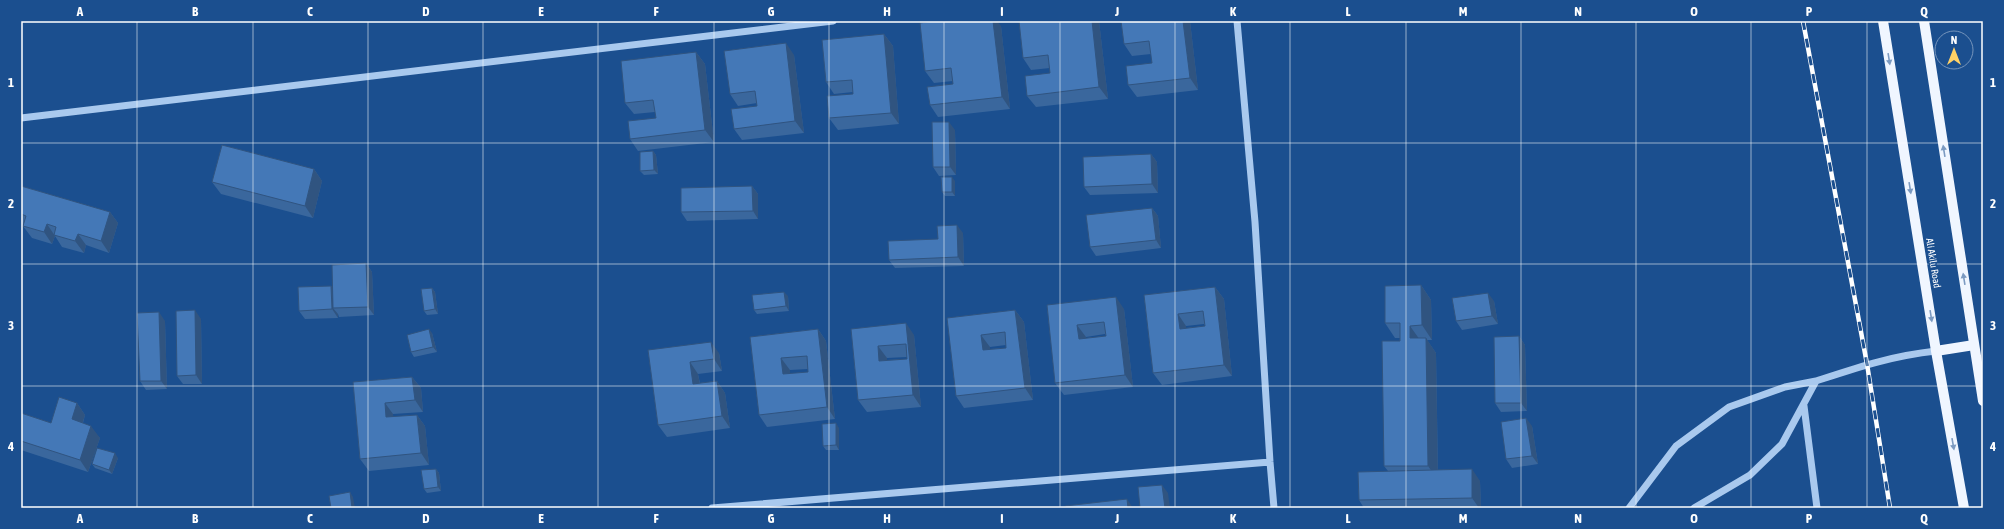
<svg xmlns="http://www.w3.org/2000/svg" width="2004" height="529" viewBox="0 0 2004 529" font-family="'Asap Condensed',sans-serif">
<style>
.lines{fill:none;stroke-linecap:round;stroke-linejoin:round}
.minor{stroke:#a9c9ee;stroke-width:7}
.major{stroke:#f0f6ff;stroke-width:10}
.rail-casing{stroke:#fff;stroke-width:4.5}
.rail{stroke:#1b4f8f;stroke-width:3;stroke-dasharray:9;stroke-linecap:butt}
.wall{fill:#3a679d;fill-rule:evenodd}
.shaded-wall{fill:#305480}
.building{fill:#4478b7;stroke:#305480;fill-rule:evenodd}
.oneway{fill:#7b9ac1}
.grid{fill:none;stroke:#fff;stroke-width:1;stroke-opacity:0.55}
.labels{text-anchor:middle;stroke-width:3;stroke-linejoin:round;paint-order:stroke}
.street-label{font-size:10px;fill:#fff;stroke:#1b4f8f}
.neatline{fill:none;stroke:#fff;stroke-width:1.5}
.grid-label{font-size:13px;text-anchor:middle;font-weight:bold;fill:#fff}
</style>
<rect width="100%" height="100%" fill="#1b4f8f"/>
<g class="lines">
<path class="minor" d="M1237,21L1255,222L1270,462L1274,508
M21,118L833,21
M1804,406L1817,508
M712,508L1270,462
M1629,508L1676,446L1729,407L1785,387L1816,381
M1694,508L1750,475L1782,444L1816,381C1859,367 1891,356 1936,351"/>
<path class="major" d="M1883,21L1936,351L1964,508
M1924,21L1983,401
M1936,351L1974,345"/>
<g class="rail-casing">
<path id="rail" d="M1803,21L1867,364L1890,508"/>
</g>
<use href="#rail" class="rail"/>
</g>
<path class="wall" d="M1019,21H1099L1108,99L1036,107L1027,96L1050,73V68L1031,70L1023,58Z
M1121,21H1190L1198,90L1137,97L1128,85L1152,63L1151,54L1132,56L1124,44Z
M1001,26L1010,109L938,117L930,105L953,84V81L934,83L925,71Z
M884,34L893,46L899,124L838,130L829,118L853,94V92L834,94L826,82Z
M696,52L705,64L714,142L638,151L630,139L656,118L655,112L634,114L625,103Z
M794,55L804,133L742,140L734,129L757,106V103L738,106L730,94Z
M955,130L956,175L939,176L933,167Z
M653,151L656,155L658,174L644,175L640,171Z
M1151,154L1157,162L1158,193L1090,195L1084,187Z
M314,169L322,181L313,218L221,194L212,182Z
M955,181V196H945L942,192Z
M21,186L110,212L118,223L109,253L86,245L84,253L62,247L55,236L52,244L32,238L23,226L24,225L21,224Z
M752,186L758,194V219L687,221L681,212Z
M1152,208L1158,216L1161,248L1096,256L1090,247Z
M963,233L964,266L895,268L889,260L938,239Z
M366,263L372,272L374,315L339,317L338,314V318L305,319L299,311L331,286L333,289Z
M1421,285L1431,300L1432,340H1427L1436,353L1438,470L1480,481L1481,508H1364L1359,500L1388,471L1384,466L1400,338H1395L1385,323Z
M1215,287L1224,299L1232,376L1162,385L1153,373L1144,295ZM1204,324L1205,326L1186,328V326Z
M432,288L435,292L438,314L427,315L424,311Z
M788,296L789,311L757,314L754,310Z
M1494,301L1498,324L1462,330L1456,321Z
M1047,305L1124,309L1133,387L1064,395L1055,383ZM1105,334L1106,336L1086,338V337Z
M1015,310L1024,322L1033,400L964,408L956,396L947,318ZM1006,345V348L990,349V347Z
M201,319L202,384H183L177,376Z
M165,321L167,389L146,390L140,381Z
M818,329L826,341L835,419L767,427L759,415L750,337ZM808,369V372L790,374V370Z
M851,329L914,335L921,407L867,412L858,400ZM907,357V359L887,360V358Z
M432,333L437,352L414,357L411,352Z
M1519,336L1525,345L1527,411L1501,412L1495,403Z
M648,350L719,353L722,371L698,374L700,383L717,381L725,393L730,428L667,437L658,425Z
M412,377L421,388L423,412L393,414V417L417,415L425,426L429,465L369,471L360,459L353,382Z
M77,403L85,415L83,423L100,438L88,472L21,450V413L51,423Z
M1532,426L1538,464L1512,468L1506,459Z
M839,428V450H826L823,446Z
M118,458L112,474L95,468L92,464Z
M436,469L439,473L441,491L427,493L424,489Z"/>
<path class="shaded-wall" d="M993,21H997L1001,26L1010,109L1002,97Z
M1092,21H1099L1108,99L1099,87Z
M1183,21H1190L1198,90L1190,78Z
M884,34L893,46L899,124L891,113Z
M786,43L794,55L804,133L795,121Z
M696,52L705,64L714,142L705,130Z
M949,122L955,130L956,175L950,167Z
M653,151L656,155L658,174L654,170Z
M1151,154L1157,162L1158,193L1152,184Z
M314,169L322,181L313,218L305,206Z
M952,177L955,181V196L952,192Z
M752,186L758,194V219L753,211Z
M1152,208L1158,216L1161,248L1156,240Z
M110,212L118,223L109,253L101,241Z
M47,224L55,236L52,244L44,232Z
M957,225L963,233L964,266L958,257Z
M78,234L86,245L84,253L75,241Z
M366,263L372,272L374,315L368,307Z
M1421,285L1431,300L1432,340L1422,325Z
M331,286L337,294L333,308L338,314V318L332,309Z
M1215,287L1224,299L1232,376L1224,365Z
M432,288L435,292L438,314L435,309Z
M784,292L788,296L789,311L786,306Z
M1488,293L1494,301L1498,324L1492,316Z
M1116,297L1124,309L1133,387L1125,375Z
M195,310L201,319L202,384L196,375Z
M1015,310L1024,322L1033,400L1025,388Z
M159,312L165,321L167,389L161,381Z
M1178,314L1186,326L1188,341L1180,329Z
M906,323L914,335L921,407L913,395Z
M1077,325L1086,337L1087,351L1079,339Z
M1410,326L1420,340L1410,338Z
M429,329L432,333L437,352L433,347Z
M818,329L826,341L835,419L827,407Z
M981,335L990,347L991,362L983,350Z
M1519,336L1525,345L1527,411L1521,403Z
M1426,338L1436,353L1438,480L1428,466Z
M711,342L719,353L722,371L714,359Z
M878,346L887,358V373L879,361Z
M781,358L790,370L791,386L783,374Z
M690,362L698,374L702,396L693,384Z
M412,377L421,388L423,412L415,400Z
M717,381L725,393L730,428L722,416Z
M77,403L85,415L80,431L72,419Z
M385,403L393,414L395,429L386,417Z
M417,415L425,426L429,465L421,453Z
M1526,418L1532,426L1538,464L1532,456Z
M836,423L839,428V450L836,445Z
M91,426L100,438L88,472L80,460Z
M115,453L118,458L112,474L109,470Z
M436,469L439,473L441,491L438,487Z
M1472,469L1480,481L1481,508H1479L1472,498Z
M1162,485L1168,493L1170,508H1165Z
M350,492L353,497L355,508H352Z
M1127,499L1133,508H1128Z"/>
<path class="building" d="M934,21H993L1002,97L930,105L927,87L953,84L951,68L925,71L920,23Z
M1019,21H1092L1099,87L1027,96L1025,76L1050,73L1048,55L1023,58Z
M1121,21H1183L1190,78L1128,85L1126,66L1152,63L1149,41L1124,44Z
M884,34L891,113L829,118L827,96L853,94L852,80L826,82L822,40Z
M786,43L795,121L734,129L731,109L757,106L755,91L730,94L724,51Z
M696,52L705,130L630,139L628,121L656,118L653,100L625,103L621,61Z
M932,122H949L950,167H933Z
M222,145L314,169L305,206L212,182Z
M653,151L654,170L640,171V152Z
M1151,154L1152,184L1084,187L1083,157Z
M941,177H952V192H942Z
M21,186L110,212L101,241L78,234L75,241L54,235L56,227L47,224L44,232L23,226L26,216L21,214Z
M752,186L753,211L681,212V188Z
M1152,208L1156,240L1090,247L1086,215Z
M957,225L958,257L889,260L888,241L938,239L937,226Z
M366,263L368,307L333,308L332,265Z
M1421,285L1422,325L1410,326V338H1426L1428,466H1384L1382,341H1400V323H1385V286Z
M331,286L332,309L299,311L298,287Z
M1215,287L1224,365L1153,373L1144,295ZM1203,311L1205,326L1180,329L1178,314Z
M432,288L435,309L424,311L421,289Z
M784,292L786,306L754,310L752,295Z
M1488,293L1492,316L1456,321L1452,298Z
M1116,297L1125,375L1055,383L1047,305ZM1104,322L1106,336L1079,339L1077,325Z
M195,310L196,375L177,376L176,311Z
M1015,310L1025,388L956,396L947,318ZM1005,332L1006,348L983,350L981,335Z
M159,312L161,381H140L137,313Z
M906,323L913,395L858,400L851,329ZM906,344L907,359L879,361L878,346Z
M429,329L433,347L411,352L407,335Z
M818,329L827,407L759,415L750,337ZM807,356L808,372L783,374L781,358Z
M1519,336L1521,403H1495L1494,337Z
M711,342L714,359L690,362L693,384L717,381L722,416L658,425L648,350Z
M412,377L415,400L385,403L386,417L417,415L421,453L360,459L353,382Z
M59,397L77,403L72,419L91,426L80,460L21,441V413L51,423Z
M1526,418L1532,456L1506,459L1501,422Z
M836,423V445L823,446L822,424Z
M97,448L115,453L109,470L92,464Z
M436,469L438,487L424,489L421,470Z
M1472,469V498L1359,500L1358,472Z
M1162,485L1165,508H1140L1138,487Z
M350,492L352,508H331L329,496Z
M1127,499L1128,508H1066L1065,506Z"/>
<defs><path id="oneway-solid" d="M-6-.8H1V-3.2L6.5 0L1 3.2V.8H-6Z"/></defs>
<g class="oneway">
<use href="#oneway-solid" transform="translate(1889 59) rotate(81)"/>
<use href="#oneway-solid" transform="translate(1944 151) rotate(-99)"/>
<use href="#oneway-solid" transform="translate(1910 188) rotate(81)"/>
<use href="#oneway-solid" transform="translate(1964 279) rotate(-99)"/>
<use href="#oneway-solid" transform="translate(1931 316) rotate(81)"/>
<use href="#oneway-solid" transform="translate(1953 444) rotate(80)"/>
</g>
<path class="grid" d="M137,21V508M253,21V508M368,21V508M483,21V508M598,21V508M714,21V508M829,21V508M944,21V508M1060,21V508M1175,21V508M1290,21V508M1406,21V508M1521,21V508M1636,21V508M1751,21V508M1867,21V508M21,143H1983M21,264H1983M21,386H1983"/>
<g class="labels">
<g class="street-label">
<text transform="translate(1934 263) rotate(81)" y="4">Ali Akilu Road</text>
</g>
</g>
<rect width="2004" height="529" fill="none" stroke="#1b4f8f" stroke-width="44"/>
<g transform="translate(1954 50)"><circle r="19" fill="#1b4f8f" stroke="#7695bc"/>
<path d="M0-3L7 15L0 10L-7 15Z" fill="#ffd166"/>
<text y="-6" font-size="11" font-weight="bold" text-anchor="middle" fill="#ffffff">N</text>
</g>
<rect x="22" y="22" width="1960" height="485" class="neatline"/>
<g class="grid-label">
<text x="80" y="16">A</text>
<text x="195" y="16">B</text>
<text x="310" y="16">C</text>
<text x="426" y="16">D</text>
<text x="541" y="16">E</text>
<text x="656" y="16">F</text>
<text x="771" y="16">G</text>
<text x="887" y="16">H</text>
<text x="1002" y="16">I</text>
<text x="1117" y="16">J</text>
<text x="1233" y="16">K</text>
<text x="1348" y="16">L</text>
<text x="1463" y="16">M</text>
<text x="1578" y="16">N</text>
<text x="1694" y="16">O</text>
<text x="1809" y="16">P</text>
<text x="1924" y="16">Q</text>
<text x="11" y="87">1</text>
<text x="1993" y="87">1</text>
<text x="11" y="208">2</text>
<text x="1993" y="208">2</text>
<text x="11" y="330">3</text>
<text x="1993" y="330">3</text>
<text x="11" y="451">4</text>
<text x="1993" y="451">4</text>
<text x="80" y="523">A</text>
<text x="195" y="523">B</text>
<text x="310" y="523">C</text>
<text x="426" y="523">D</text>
<text x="541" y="523">E</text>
<text x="656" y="523">F</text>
<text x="771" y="523">G</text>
<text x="887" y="523">H</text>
<text x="1002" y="523">I</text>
<text x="1117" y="523">J</text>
<text x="1233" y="523">K</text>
<text x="1348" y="523">L</text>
<text x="1463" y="523">M</text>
<text x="1578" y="523">N</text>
<text x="1694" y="523">O</text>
<text x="1809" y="523">P</text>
<text x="1924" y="523">Q</text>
</g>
</svg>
